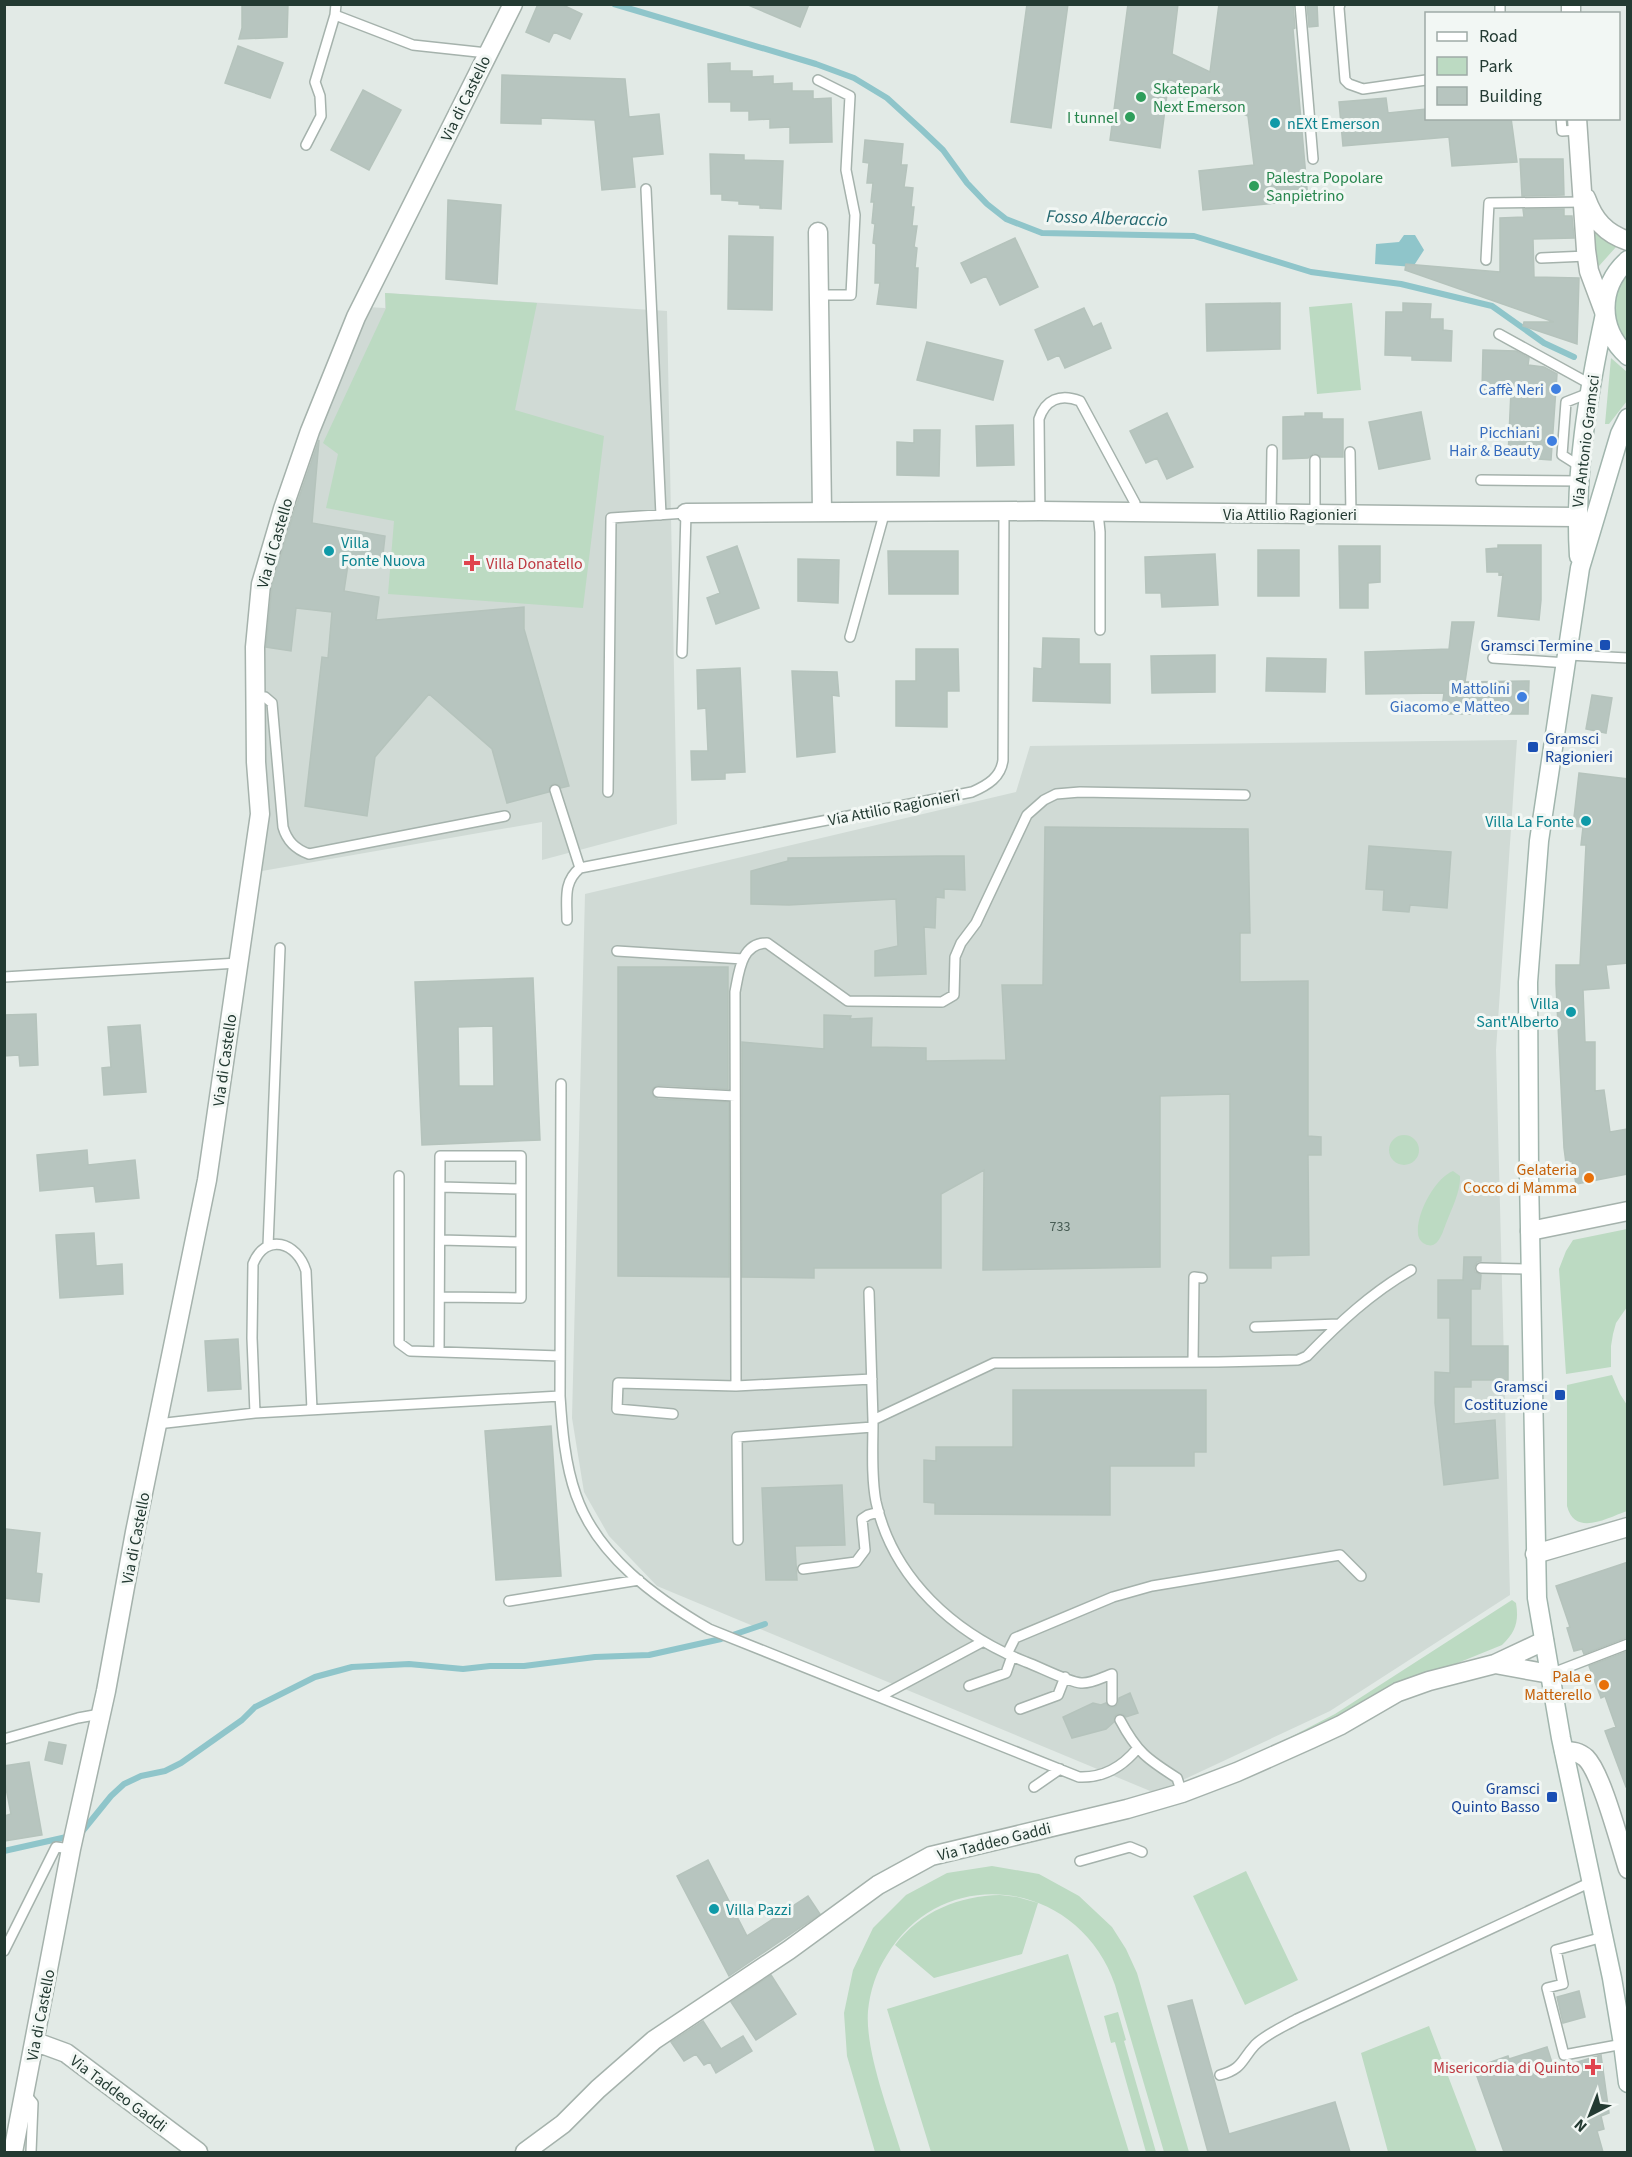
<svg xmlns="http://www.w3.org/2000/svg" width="1632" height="2157" viewBox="0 0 1632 2157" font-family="'Source Sans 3',sans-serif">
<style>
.built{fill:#d0dad5}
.green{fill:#bcdac2}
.water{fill:#8fc5ca}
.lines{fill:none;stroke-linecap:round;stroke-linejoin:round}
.stream{stroke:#8fc5ca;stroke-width:6}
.building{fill:#b7c5bf;stroke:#b5c3bc;stroke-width:1.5;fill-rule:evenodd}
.lane-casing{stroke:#a5b2ac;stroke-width:12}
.street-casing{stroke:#a5b2ac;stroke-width:21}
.secondary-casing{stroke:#a1b5ad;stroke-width:21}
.lane{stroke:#fff;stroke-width:9}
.street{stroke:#fff;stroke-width:18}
.secondary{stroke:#fff;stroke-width:18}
.leisure-dot{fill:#2e9e5b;stroke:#f2f7f4;stroke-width:2}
.culture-dot{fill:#0f9aa8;stroke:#f2f7f4;stroke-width:2}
.shop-dot{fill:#3f7fe0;stroke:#f2f7f4;stroke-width:2}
.health-dot{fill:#e0444e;stroke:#f2f7f4;stroke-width:2}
.transit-dot{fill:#1a4fb4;stroke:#f2f7f4;stroke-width:2}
.food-dot{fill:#e8710a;stroke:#f2f7f4;stroke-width:2}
.labels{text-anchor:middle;stroke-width:6;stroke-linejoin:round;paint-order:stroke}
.number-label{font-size:14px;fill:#485d55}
.leisure-label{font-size:16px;fill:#27864d;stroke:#f2f7f4;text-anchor:start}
.street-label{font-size:16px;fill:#233a32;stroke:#f2f7f4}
.culture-label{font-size:16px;fill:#0d838f;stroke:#f2f7f4;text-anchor:start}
.shop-label{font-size:16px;fill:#366cbe;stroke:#f2f7f4;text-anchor:end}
.health-label{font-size:16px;fill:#be3a42;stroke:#f2f7f4;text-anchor:start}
.transit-label{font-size:16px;fill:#164399;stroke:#f2f7f4;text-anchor:end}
.food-label{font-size:16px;fill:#c56008;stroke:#f2f7f4;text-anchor:end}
.water-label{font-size:18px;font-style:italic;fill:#23676f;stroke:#f2f7f4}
</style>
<rect width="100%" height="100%" fill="#e2eae6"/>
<path class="built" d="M385,293L667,311L677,824L542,860V822L262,871L259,648L275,544L367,307L385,308Z
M1517,740L1496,1050L1510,1595L1330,1711L1155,1793L657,1586L609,1536L584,1492L572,1418L585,894L1016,792L1030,746Z"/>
<path class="green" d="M1597,230L1616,244V247L1599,266L1596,265L1594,231Z
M1627,271V341C1616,329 1609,309 1615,292C1618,285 1624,278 1627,271Z
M385,293L537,303L515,410L604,436L583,608L388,594L394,521L326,508L338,454L323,443L386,308Z
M1352,303L1361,390L1317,394L1309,307Z
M1611,358L1627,372V401L1609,424H1605Z
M1389 1150a15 15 0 1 1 30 0a15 15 0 1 1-30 0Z
M1453,1171L1460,1176C1461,1190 1452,1208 1447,1221C1443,1230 1439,1251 1425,1244C1421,1242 1418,1238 1418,1233C1416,1214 1435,1178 1453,1171Z
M1627,1229V1307L1616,1323L1613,1334L1611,1346V1367L1566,1374L1559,1269L1566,1251L1573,1240Z
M1612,1375L1620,1394L1627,1405V1511C1607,1518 1575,1537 1567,1506V1385Z
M1512,1600L1516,1603C1519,1621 1516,1632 1502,1645L1406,1684L1341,1720L1277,1744L1335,1714Z
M992,1866L1039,1874L1079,1896L1112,1927L1126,1949L1137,1973L1189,2152H1164L1115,1985C1080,1881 945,1860 887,1955C876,1972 870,1991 868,2011C865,2051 889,2112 901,2152H875L847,2056L844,2013L853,1970L873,1928L906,1895L947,1873Z
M1246,1871L1298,1980L1245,2005L1193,1896Z
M1000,1895L1017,1897L1038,1903L1022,1954L934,1978L895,1945C921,1911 959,1896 1000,1895Z
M1068,1954L1129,2152H931L887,2009Z
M1118,2012L1126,2040L1124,2041L1156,2152H1146L1115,2042L1111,2043L1104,2016Z
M1429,2026L1477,2152H1388L1361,2053Z"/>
<path class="water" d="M1404,235H1415L1424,250L1413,267L1375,264L1376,244L1399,242Z"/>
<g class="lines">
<path class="stream" d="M614,4L816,64L854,78L887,98L922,130L943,150L967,183L987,204L1006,219L1042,233L1194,236L1311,272L1401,284L1492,306L1544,343L1574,357
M81,1833L111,1796L124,1784L141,1776L165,1771L181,1763L242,1720L255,1707L315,1677L352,1667L409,1664L463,1669L490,1666H524L595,1657L649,1655L721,1639L765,1624
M4,1851L71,1836"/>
</g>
<path class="building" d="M242,4H288L287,37L239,39L242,28Z
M538,4H561L582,14L570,39L554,32L549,42L526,32Z
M746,4H809L800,27Z
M1027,4H1068L1051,128L1011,122Z
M1128,4H1178L1172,54L1210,72L1219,4H1293L1295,28L1293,29L1308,200L1203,210L1199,171L1254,165L1248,116L1169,79L1160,148L1110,140Z
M1307,4H1317L1318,26L1309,27Z
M238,46L283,63L270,98L225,83Z
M730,63V71H752V77L773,76V84L792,83V91H813V99L831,98L832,142L790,143V127L770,128V119L749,120V111H731V102H709L708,64Z
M502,75L625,79L629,117L659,114L663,154L632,157L635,187L602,190L595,120L541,118V124L501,123Z
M363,90L401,110L369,170L331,150Z
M1386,98L1388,113L1426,109V118H1511L1517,162L1452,166L1449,137L1343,146L1339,102Z
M865,140L903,144L901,165H907L904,187L913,188L911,207H914L912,226H917L914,247L917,248L915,268H918L916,308L877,304L880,283H875L876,244L873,243L875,224L872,223L874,202H871L873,183H867L869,163L863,162Z
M710,154L744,155V160L783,161L781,209L760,208V205L739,204V201L722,200V194H711Z
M1520,159H1563L1564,195L1522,196Z
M448,200L501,205L497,284L446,279Z
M1523,209H1564V216H1572L1574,238L1533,239L1534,277L1579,278L1577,344L1523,326L1524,322H1554L1405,270L1406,264L1500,272V218L1524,217Z
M729,236L773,237L772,310L728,309Z
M1015,238L1038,287L1000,305L986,276L971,283L961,263Z
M1280,303V349L1207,351L1206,304Z
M1403,303L1431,304L1430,319H1443V330L1452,331L1451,361L1412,360V356L1385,355L1386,312H1403Z
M1084,308L1093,327L1101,323L1111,348L1065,368L1059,355L1048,360L1035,330Z
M927,342L1003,361L993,400L917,380Z
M1483,350L1516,351L1529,358L1528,365L1544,367L1557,374L1551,460L1508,457L1511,391L1482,390Z
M1421,412L1430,459L1379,469L1369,422Z
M1167,413L1193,467L1167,479L1157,458L1146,463L1130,431Z
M1305,413H1322V419H1343V457H1321L1314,453L1308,458L1283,459V417L1305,416Z
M1013,425L1014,465L977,466L976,426Z
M914,430H940L939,476L897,475V442L914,443Z
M319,440L312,523L385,536L382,563L349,558L344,591L379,597L376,620L524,607V629L569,786L561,788L559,785L554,783L550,786L549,792L507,803L492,749L429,694L375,757L367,816L305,806L322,657L328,658L332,612L296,608L291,651L266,647L272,586L294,512Z
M1498,545H1541V600L1539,620L1498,616L1503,574L1499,575V572H1487L1486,549L1498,548Z
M737,546L759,608L716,624L707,598L720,593L707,557Z
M1339,546H1380V582L1368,583V608H1340Z
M1258,550H1299V596H1258Z
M888,551H958V594H889Z
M1215,554L1218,605L1162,607L1161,593H1146L1145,557Z
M798,559L839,560L838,603L798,601Z
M1452,622H1474L1465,682L1529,681L1528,714H1441L1444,693L1366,694L1365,652L1449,649Z
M1043,638L1079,639V664H1110V703L1033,701L1034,668L1042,669Z
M916,649H958L959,691H947V727L896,726V681H916Z
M1215,655V692L1152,693L1151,656Z
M1267,658L1326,659L1325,692L1266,691Z
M740,668L745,772L725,773V779L692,780L691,751H708L706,708L698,709L697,670Z
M792,671L837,672L839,696L832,695L835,752L797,757Z
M1592,695L1612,698L1606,733L1586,729Z
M1579,773L1628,779V963L1606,965L1609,988L1583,990L1585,1042H1595V1091L1604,1090L1610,1132L1628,1129V1174L1576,1184L1572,1161L1566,1163L1564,1148L1556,984V965H1580L1586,845H1581L1583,827L1573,826Z
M1045,827L1248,829L1250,933H1240V982L1308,981V1136L1321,1137V1155H1308L1309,1255L1271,1256V1268H1230V1094L1160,1096V1267L983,1270L984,1170L941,1194V1268H814V1278L742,1277V1042L824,1049V1015L851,1016L850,1019L872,1018L871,1047L926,1048V1061L1006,1060L1002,985H1043Z
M1369,846L1451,852L1447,908L1410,905L1409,912L1383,910L1384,890L1366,889Z
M939,856H964L965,890L944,889V898L936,897L935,928L924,927L926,974L875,976V951L898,946L896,899L789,905L751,904V871L788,861V858Z
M618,967H728V1089L658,1085L653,1088L651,1092L654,1097L658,1099L729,1102V1277L618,1276Z
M533,978L540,1140L422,1145L415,982ZM493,1026L494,1086H459L458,1027Z
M36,1014L38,1065L20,1066L19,1055L4,1056V1015Z
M140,1025L146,1092L104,1095L102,1068L111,1067L108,1027Z
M87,1150L88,1165L135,1160L139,1198L96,1202L94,1186L40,1191L37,1155Z
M94,1233L96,1266L122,1264L123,1294L60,1298L56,1235Z
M1464,1257H1481V1261L1477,1262L1474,1267L1475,1272L1481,1275L1480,1289H1471V1346H1508V1380H1471V1387H1454V1424L1495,1420L1498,1478L1444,1485L1435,1403V1372L1450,1373V1318H1438V1280H1463Z
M238,1339L241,1389L208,1391L205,1341Z
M1013,1390H1206V1452H1194V1466H1110V1515L935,1514V1503L924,1502V1460L936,1461V1447H1013Z
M551,1426L561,1576L496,1580L485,1431Z
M842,1485L845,1545L795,1546L797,1580H766L762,1488Z
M6,1529L40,1533L36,1573L42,1574L39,1602L4,1598Z
M1628,1562V1637L1584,1654L1582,1649L1574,1651L1567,1628L1570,1627L1556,1586Z
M1628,1651V1787H1626L1605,1731L1616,1727L1605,1696L1601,1698L1589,1666Z
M1130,1693L1138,1713L1126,1717L1123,1714H1117L1114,1717V1722L1106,1729L1072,1738L1063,1717L1093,1703L1101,1705L1106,1703L1109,1707H1115L1118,1704L1119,1698Z
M49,1742L66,1745L62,1764L45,1760Z
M29,1762L42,1835L4,1841V1816L11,1814L4,1778V1766Z
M708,1860L747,1936L808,1896L820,1914L729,1976L677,1876Z
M771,1975L796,2014L756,2040L731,2002Z
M1579,1991L1585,2017L1563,2023L1557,1997Z
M1192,2000L1229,2134L1335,2102L1350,2152H1208L1168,2006Z
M703,2021L721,2049L743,2036L752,2051L716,2073L710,2062L704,2065L696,2054L684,2061L671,2042Z
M1547,2047L1554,2069L1601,2055L1609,2113L1601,2116L1604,2129L1597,2131L1603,2152H1504L1474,2068L1508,2056L1509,2059Z"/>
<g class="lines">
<g class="lane-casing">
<path id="lane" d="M336,4L335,15L413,45L487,53
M1300,4L1313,159
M1340,4L1339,8L1345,80L1349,84L1363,89L1426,80
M1500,14V4
M818,80L850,96L846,170L855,215L851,295H820
M1561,118L1562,131L1578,130
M306,145L321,116L320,96L315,82L335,15
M646,189L661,515
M1541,258L1587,256
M1486,260L1489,203L1583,202
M1499,334L1590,384
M1350,452L1351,515
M1581,467L1562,455L1566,402L1589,393
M1481,480L1580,481
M1040,511L1039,419C1045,400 1060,393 1080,401L1135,503L1136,513
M1098,513L1100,532V630
M1271,514L1272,450
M1315,514V460
M850,637L885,511
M1568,655L1628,658
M1493,658L1567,663
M255,699L265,697L272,703L283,827C287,841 295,849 309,854L505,816
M555,790L580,868
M608,792L611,518L686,513L682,653
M567,920C567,899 563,882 580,868L972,792C988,785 1001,777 1003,760L1004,511
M617,951L743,959
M4,977L238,963
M658,1092L735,1096
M399,1176V1343L410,1351L560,1356
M440,1187L521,1189
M440,1240L521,1242
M268,1246L280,948
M1481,1268L1531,1269
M869,1292L873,1420
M1255,1327L1339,1324
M439,1352L440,1156H521V1298L440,1297
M1193,1362L1194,1277L1202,1278
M736,1386L735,992C739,972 741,943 767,943L848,1001L942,1002L954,995L955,957L961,943L976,923L1027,815L1044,800L1056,794L1080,792L1245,795
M560,1396L561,1084
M255,1413L560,1396C562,1428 565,1464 576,1495C597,1556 656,1598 709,1629L1079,1777C1103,1778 1122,1767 1137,1749
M673,1414L617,1409L618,1383L736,1386L872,1379
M157,1424L255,1413L252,1338L253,1264C266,1232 297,1242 306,1271L312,1410
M738,1540L737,1437L873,1427
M803,1569L856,1562L865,1550L862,1519L868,1515L879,1512
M509,1601L639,1580
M1007,1654L1015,1638L1113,1597L1152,1586L1340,1555L1361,1576
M1550,1674L1628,1644
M969,1686L1006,1673L1012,1656
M879,1697L982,1642
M1112,1701V1674C1103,1677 1091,1684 1081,1683C1068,1682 1040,1667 1026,1662C955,1634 893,1579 876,1502C871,1476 873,1447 873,1420L994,1363L1218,1362L1298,1360L1307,1356C1339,1323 1371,1293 1411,1270
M1020,1709L1058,1695L1065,1677
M1120,1720C1137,1752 1147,1759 1177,1778L1182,1793
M4,1739L78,1718L100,1714
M1034,1787L1060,1769
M1080,1861L1130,1847L1142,1852
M1603,1937L1556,1950L1563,1984L1547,1988L1564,2055L1623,2044
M4,1951L56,1847L71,1849
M1220,2075C1243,2069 1241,2060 1255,2045C1266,2034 1283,2027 1297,2019L1591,1882
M24,2092L33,2103L31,2152"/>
</g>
<g class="street-casing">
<path id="street" d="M1571,14V4
M1577,118L1586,250L1589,271L1605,314
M1586,198C1594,220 1605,233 1628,241
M818,232L822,512
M686,513L1040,511L1576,517
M1530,1231L1628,1211
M1535,1554L1628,1527
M1495,1664L1550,1674
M1564,1751C1573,1751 1579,1752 1586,1758C1602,1774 1620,1845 1628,1869
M36,2042L66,2053L198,2152
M13,2152L71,1849L106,1691L135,1532L207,1180L260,814L256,762L255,647L261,584L283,509L310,431L356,317L513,4
M525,2152L563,2124L598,2089L654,2040L789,1950L878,1885L931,1856L1127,1809L1182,1793L1237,1772L1311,1739L1341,1725L1398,1692L1429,1681L1495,1664L1544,1641"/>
</g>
<g class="secondary-casing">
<path id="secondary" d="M1628,260C1598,287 1598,329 1628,356
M1628,418L1620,434L1580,568L1539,841L1528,982L1529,1176L1537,1598L1561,1738L1612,1978L1623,2044L1628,2083
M1579,556C1574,475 1588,393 1605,314"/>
</g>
<use href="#lane" class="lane"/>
<use href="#street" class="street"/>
<use href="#secondary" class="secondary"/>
</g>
<g class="leisure-dot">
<circle cx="1141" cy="97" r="6"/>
<circle cx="1130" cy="117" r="6"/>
<circle cx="1254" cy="186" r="6"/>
</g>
<g class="culture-dot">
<circle cx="1275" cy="123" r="6"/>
<circle cx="329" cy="551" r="6"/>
<circle cx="1586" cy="821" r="6"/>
<circle cx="1571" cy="1012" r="6"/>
<circle cx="714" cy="1909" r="6"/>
</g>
<g class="shop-dot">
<circle cx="1556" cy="389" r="6"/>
<circle cx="1552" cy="441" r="6"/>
<circle cx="1522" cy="697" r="6"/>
</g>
<g class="health-dot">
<path d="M469 554h6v6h6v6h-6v6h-6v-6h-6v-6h6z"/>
<path d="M1590 2058h6v6h6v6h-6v6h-6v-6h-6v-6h6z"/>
</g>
<g class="transit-dot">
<rect x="1599" y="639" width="12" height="12" rx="3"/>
<rect x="1527" y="741" width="12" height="12" rx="3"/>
<rect x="1554" y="1389" width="12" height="12" rx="3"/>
<rect x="1546" y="1791" width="12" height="12" rx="3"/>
</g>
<g class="food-dot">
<circle cx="1589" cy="1178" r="6"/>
<circle cx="1604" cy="1685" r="6"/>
</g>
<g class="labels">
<g class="number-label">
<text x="1060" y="1231">733</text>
</g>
<g class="leisure-label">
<text x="1153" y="94">Skatepark<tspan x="1153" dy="18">Next Emerson</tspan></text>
<text x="1118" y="123" text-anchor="end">I tunnel</text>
<text x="1266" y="183">Palestra Popolare<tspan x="1266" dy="18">Sanpietrino</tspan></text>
</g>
<g class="street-label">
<text transform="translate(465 98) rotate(-64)" y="6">Via di Castello</text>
<text transform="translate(1585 441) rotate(-83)" y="6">Via Antonio Gramsci</text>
<text x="1290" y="520">Via Attilio Ragionieri</text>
<text transform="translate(274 543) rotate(-74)" y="6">Via di Castello</text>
<text transform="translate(894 807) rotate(-11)" y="6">Via Attilio Ragionieri</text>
<text transform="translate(224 1060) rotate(-82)" y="6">Via di Castello</text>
<text transform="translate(135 1538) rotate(-79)" y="6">Via di Castello</text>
<text transform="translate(994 1841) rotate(-14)" y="6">Via Taddeo Gaddi</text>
<text transform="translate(40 2015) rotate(-79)" y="6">Via di Castello</text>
<text transform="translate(119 2093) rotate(37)" y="6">Via Taddeo Gaddi</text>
</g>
<g class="culture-label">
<text x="1287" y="129">nEXt Emerson</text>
<text x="341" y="548">Villa<tspan x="341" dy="18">Fonte Nuova</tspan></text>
<text x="1574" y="827" text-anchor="end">Villa La Fonte</text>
<text x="1559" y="1009" text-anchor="end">Villa<tspan x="1559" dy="18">Sant'Alberto</tspan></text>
<text x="726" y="1915">Villa Pazzi</text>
</g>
<g class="shop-label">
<text x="1544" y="395">Caffè Neri</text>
<text x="1540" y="438">Picchiani<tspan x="1540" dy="18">Hair &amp; Beauty</tspan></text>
<text x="1510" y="694">Mattolini<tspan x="1510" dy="18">Giacomo e Matteo</tspan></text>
</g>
<g class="health-label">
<text x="486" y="569">Villa Donatello</text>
<text x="1580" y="2073" text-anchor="end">Misericordia di Quinto</text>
</g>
<g class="transit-label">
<text x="1593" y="651">Gramsci Termine</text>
<text x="1545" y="744" text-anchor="start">Gramsci<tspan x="1545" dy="18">Ragionieri</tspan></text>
<text x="1548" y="1392">Gramsci<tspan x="1548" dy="18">Costituzione</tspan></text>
<text x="1540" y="1794">Gramsci<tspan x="1540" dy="18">Quinto Basso</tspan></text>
</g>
<g class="food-label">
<text x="1577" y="1175">Gelateria<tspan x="1577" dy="18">Cocco di Mamma</tspan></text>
<text x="1592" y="1682">Pala e<tspan x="1592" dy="18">Matterello</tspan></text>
</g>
<g class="water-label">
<text transform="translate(1107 218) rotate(2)" y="6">Fosso Alberaccio</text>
</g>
</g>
<rect width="1632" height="2157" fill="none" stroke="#233a32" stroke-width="12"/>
<rect x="1425" y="12" width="195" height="108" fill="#f2f7f4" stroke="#9faba6" stroke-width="1.5"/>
<rect x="1437" y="32" width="30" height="9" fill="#ffffff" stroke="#9faba6" stroke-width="1.5"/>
<text x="1479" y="42" font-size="18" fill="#233a32">Road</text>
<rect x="1437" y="57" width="30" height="18" fill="#bcdac2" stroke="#9faba6" stroke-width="1.5"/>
<text x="1479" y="72" font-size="18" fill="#233a32">Park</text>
<rect x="1437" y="87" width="30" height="18" fill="#b7c5bf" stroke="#9faba6" stroke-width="1.5"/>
<text x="1479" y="102" font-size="18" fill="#233a32">Building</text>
<g transform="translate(1590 2115) rotate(222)" stroke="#f2f7f4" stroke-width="4.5" paint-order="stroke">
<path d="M0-4.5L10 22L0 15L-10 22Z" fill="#233a32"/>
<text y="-9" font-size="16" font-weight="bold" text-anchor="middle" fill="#233a32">N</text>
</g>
</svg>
